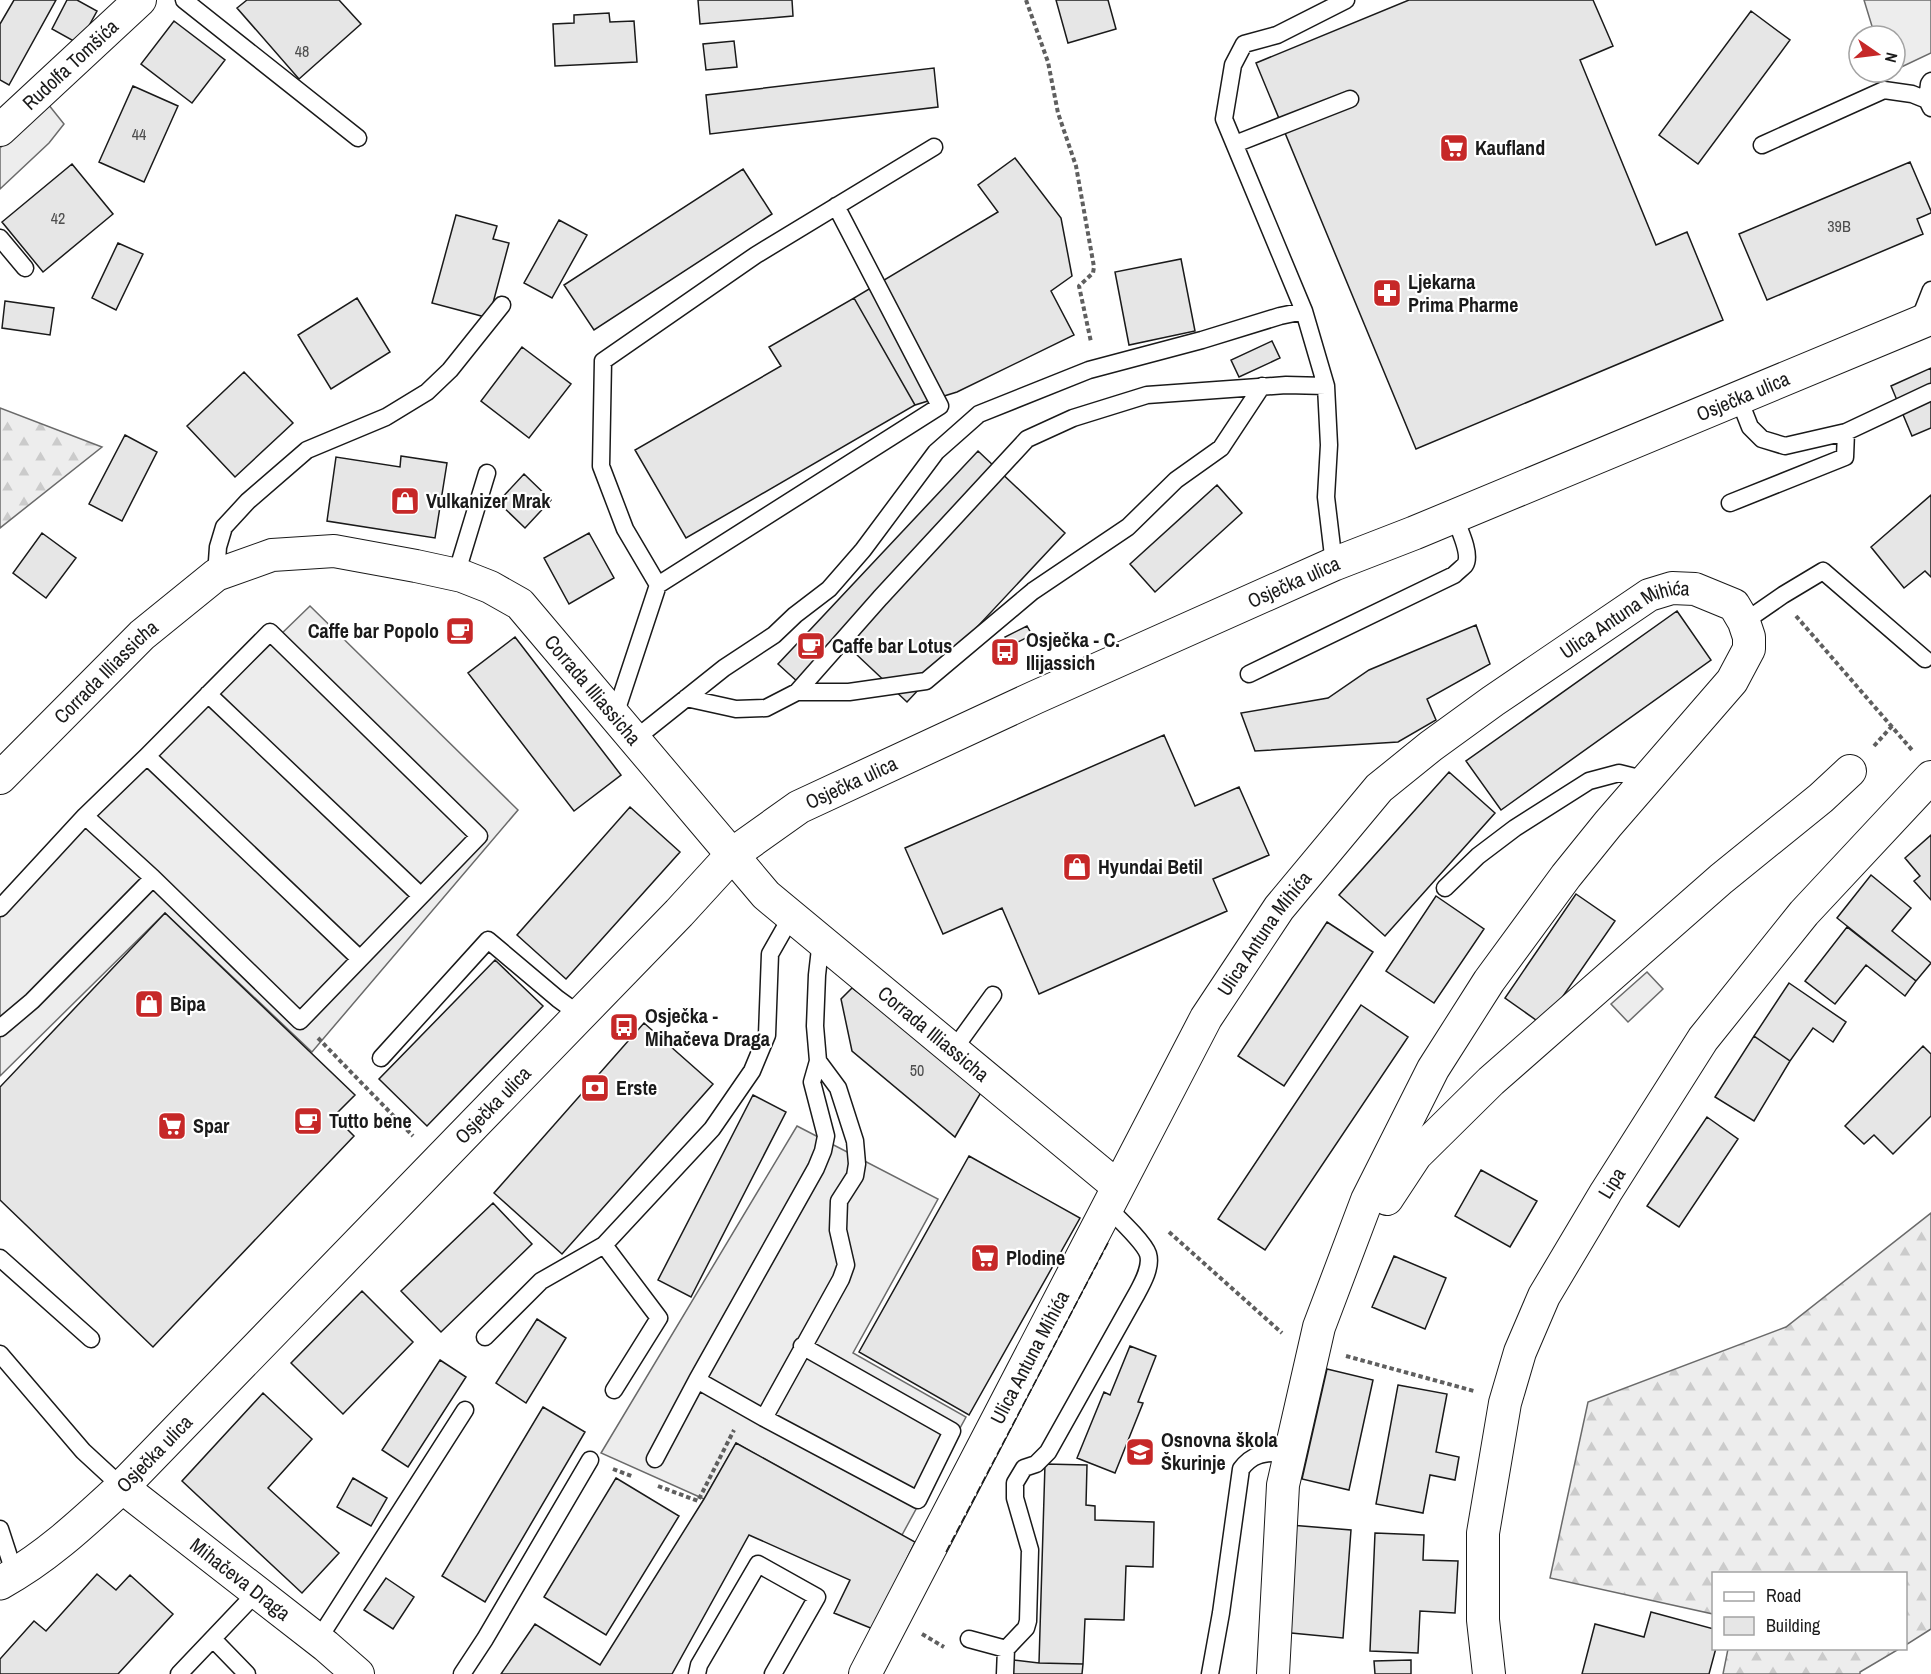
<svg xmlns="http://www.w3.org/2000/svg" width="1931" height="1674" viewBox="0 0 1931 1674" font-family="'Archivo Narrow',sans-serif">
<style>
.forest{fill:url(#forest-firs);stroke:#6a6a6a;stroke-width:1.5}
.built{fill:#ededed;stroke:#6a6a6a;stroke-width:1.5}
.building{fill:#e6e6e6;stroke:#1a1a1a;stroke-width:1.5}
.lines{fill:none;stroke-linecap:round;stroke-linejoin:round}
.service-casing{stroke:#1a1a1a;stroke-width:19}
.minor-casing{stroke:#1a1a1a;stroke-width:34}
.secondary-casing{stroke:#1a1a1a;stroke-width:35}
.path{stroke:#5f5f5f;stroke-width:4;stroke-dasharray:4.5 3;stroke-linecap:butt}
.service{stroke:#fff;stroke-width:16}
.minor{stroke:#fff;stroke-width:32}
.secondary{stroke:#fff;stroke-width:33}
.fence{stroke:#1a1a1a;stroke-width:1.5;stroke-dasharray:8 3;stroke-linecap:butt}
.labels{text-anchor:middle;stroke-width:4.5;stroke-linejoin:round;paint-order:stroke}
.number-label{font-size:16px;fill:#4d4d4d}
.street-label{font-size:20px;fill:#1a1a1a;stroke:#fff}
.poi-label{font-size:20px;font-weight:bold;fill:#1a1a1a;stroke:#fff;text-anchor:start}
</style>
<defs>
<pattern id="forest-firs" width="22" height="20" patternUnits="userSpaceOnUse" patternTransform="scale(1.5)"><rect width="22" height="20" fill="#ededed"/><path d="M5 1l3.5 6h-7zM16 11l3.5 6h-7z" fill="#cbcbcb"/></pattern>
</defs>
<rect width="100%" height="100%" fill="#fff"/>
<path class="forest" d="M0,408L102,447L0,528Z
M1931,1213V1629L1906,1645V1574H1714L1713,1614L1550,1578L1588,1402L1786,1327Z
M1728,1649V1648L1899,1649L1860,1672V1674H1723Z"/>
<path class="built" d="M1864,0H1931V53L1895,70V36H1875Z
M48,104L64,124L49,143L0,189V148Z
M310,606L518,810L312,1052L165,913L0,1076V906Z
M1647,972L1663,989L1628,1022L1611,1004Z
M797,1126L938,1199L853,1353L966,1417L902,1535L736,1443L704,1499L601,1453Z"/>
<path class="building" d="M14,0H56L9,85L0,80V24Z
M67,0H77L97,11L79,44L52,29Z
M247,0H339L361,24L299,79L237,8Z
M698,0H792L793,16L700,24Z
M1056,0H1108L1116,29L1068,43Z
M1409,0H1593L1613,46L1580,60L1656,245L1687,232L1723,320L1416,449L1256,63Z
M1751,11L1790,40L1698,164L1659,135Z
M609,13L610,22L634,21L637,62L555,66L553,24L574,23V15Z
M174,21L225,60L192,103L141,64Z
M734,41L737,67L706,70L703,44Z
M934,68L938,107L710,134L706,95Z
M133,86L178,106L144,182L99,162Z
M1015,158L1061,218L1072,276L1051,291L1074,335L957,392L915,405L854,298L998,212L978,185Z
M1910,162L1931,211V213L1917,219L1923,234L1767,300L1739,234Z
M72,164L113,214L43,272L2,222Z
M743,169L772,214L594,330L564,285Z
M456,215L497,226L493,239L509,243L489,318L432,303Z
M559,220L587,235L552,298L524,283Z
M118,243L143,254L116,310L92,298Z
M1181,259L1195,331L1129,345L1115,272Z
M357,298L390,352L331,389L298,335Z
M854,298L915,405L686,538L635,450L781,366L769,347Z
M5,301L54,308L50,335L2,328Z
M1272,341L1280,358L1239,377L1231,360Z
M522,347L571,384L529,438L481,401Z
M1931,368V428L1912,436L1891,386Z
M244,372L293,423L235,477L187,426Z
M125,435L157,452L122,521L89,504Z
M978,451L1065,533L907,702L840,639L799,683L778,664Z
M401,456L447,463L435,538L327,521L336,457L400,467Z
M524,474L551,500L525,528L498,502Z
M1217,485L1242,513L1155,592L1130,564Z
M1931,495V577L1925,571L1904,588L1871,547Z
M42,533L76,558L46,598L13,573Z
M589,533L614,578L569,604L544,558Z
M1677,611L1711,660L1501,810L1466,761Z
M1476,625L1490,664L1427,699L1436,720L1398,742L1255,751L1241,713L1328,698L1369,670Z
M1027,626L1032,635L1010,646L1005,637Z
M515,637L621,775L574,811L468,673Z
M1164,735L1195,806L1239,787L1269,855L1213,879L1227,911L1039,994L1002,908L943,934L905,848Z
M1449,772L1495,813L1385,936L1339,895Z
M630,807L680,852L566,979L517,935Z
M1931,835V900L1914,881L1920,876L1905,858Z
M1871,875L1911,908L1892,931L1931,963L1916,981L1837,918Z
M1576,894L1615,921L1543,1025L1505,998Z
M1436,896L1484,929L1434,1003L1386,971Z
M165,913L355,1095L334,1116L354,1136L153,1347L0,1200V1087Z
M1327,922L1373,952L1284,1086L1238,1056Z
M1847,927L1916,981L1905,996L1866,965L1835,1004L1805,981Z
M495,960L543,1006L427,1126L379,1079Z
M1789,983L1846,1022L1833,1042L1813,1028L1790,1061L1754,1036Z
M852,988L983,1089L955,1137L852,1051L841,999Z
M1361,1005L1408,1037L1265,1250L1218,1219Z
M644,1023L713,1084L562,1254L494,1193Z
M1754,1036L1790,1061L1754,1121L1715,1097Z
M1923,1046L1931,1054V1116L1893,1154L1874,1135L1864,1144L1845,1126Z
M753,1095L786,1112L691,1297L658,1280Z
M1707,1117L1738,1139L1679,1227L1647,1206Z
M969,1156L1080,1218L969,1415L859,1352Z
M1481,1170L1537,1201L1510,1247L1455,1216Z
M493,1203L532,1244L441,1332L401,1291Z
M1394,1256L1446,1278L1425,1329L1372,1307Z
M362,1291L413,1342L343,1414L291,1363Z
M537,1319L566,1338L526,1403L496,1383Z
M1130,1346L1156,1356L1138,1402L1143,1403L1115,1473L1077,1458L1104,1392L1110,1395Z
M440,1360L466,1377L408,1467L382,1450Z
M1327,1369L1373,1380L1349,1490L1302,1479Z
M1398,1385L1447,1394L1436,1452L1459,1457L1455,1480L1430,1475L1423,1513L1376,1504Z
M263,1393L312,1439L268,1488L339,1553L302,1593L182,1481Z
M543,1407L585,1432L485,1602L442,1576Z
M736,1443L915,1542L873,1629L834,1613L850,1580L749,1535L672,1674H501L535,1624L600,1665L704,1499Z
M1045,1464L1087,1465L1086,1505L1095,1506V1520L1154,1522L1153,1567L1126,1566L1124,1620L1085,1619L1083,1664L1039,1663Z
M353,1478L387,1498L371,1526L337,1507Z
M616,1478L679,1516L606,1635L544,1597Z
M1290,1525L1351,1530L1343,1638L1281,1632Z
M1375,1533L1424,1535L1423,1560L1458,1561L1455,1613L1420,1611L1418,1653L1370,1651Z
M97,1574L116,1590L130,1575L173,1614L118,1674H0V1659L34,1621L46,1631Z
M386,1578L414,1597L393,1629L364,1610Z
M1651,1612L1714,1629V1648H1716L1709,1674H1582L1595,1624L1644,1637Z
M1013,1660L1039,1663L1083,1664L1082,1674H1012Z
M1411,1660V1674H1375L1374,1661Z"/>
<g class="lines">
<g class="service-casing">
<path id="service" d="M184,0L358,138
M1927,100L1929,84L1931,81
M1235,144L1350,99
M1762,145L1884,90L1912,94L1927,100L1931,108
M836,206L940,406L658,585L625,529L601,466L603,361L756,255L934,147
M0,238L25,268
M1918,323L1931,290
M1739,399L1750,427L1762,439L1785,446L1846,432L1931,392
M1730,503L1845,457L1846,432
M1334,564L1326,497L1329,445L1326,386L1304,311L1224,119L1233,65L1244,44L1277,35L1346,0
M216,575L218,547L224,527L248,501L307,450L386,417L427,392L450,370L502,305
M456,575L487,473
M1744,622L1783,595L1823,571L1925,659
M1249,674L1454,575C1457,572 1462,568 1465,565C1472,554 1458,527 1454,516
M797,692H849L926,681L1033,591L1128,527L1176,480L1221,448L1262,386
M208,694L421,896
M686,698L736,709L766,708L797,692L880,598L1027,439L1073,418L1147,395L1286,385L1326,386
M615,715L658,585
M635,739L724,668L774,635L795,615L829,589L863,550L936,452L979,414L1089,370L1202,340L1280,316L1304,311
M147,756L360,959
M1445,888L1478,856L1515,828L1589,781L1619,773L1647,780
M0,908L85,816L147,756L270,632L479,836L300,1021L153,878L85,816
M0,1028L32,1001L153,878
M954,1049L993,995
M381,1058L488,940L558,999L580,1015
M818,1061L838,1088L855,1141L857,1164L855,1176L839,1201L838,1230L846,1265L841,1279L764,1418L697,1380L816,1168L823,1151L826,1136L812,1082L818,1061L815,1026L817,975L821,940
M0,1258L91,1339
M485,1337L541,1281L604,1245
M0,1354L83,1451L122,1487
M614,1390L659,1318L604,1245L712,1129L752,1071L767,1035L770,954L791,917
M764,1418L918,1500L952,1431L802,1346
M655,1459L697,1380
M0,1529L15,1575
M213,1639L247,1674
M969,1639L1006,1649L1026,1628L1028,1621L1030,1550L1015,1498V1483L1024,1468L1036,1464L1048,1452L1136,1295C1142,1284 1152,1267 1148,1254C1144,1242 1117,1217 1107,1207
M318,1640L465,1410
M179,1674L257,1592
M462,1674L485,1639L590,1460
M697,1674L699,1665L758,1564L817,1597L773,1674
M1005,1674L1006,1649
M1210,1674L1221,1613L1241,1469C1255,1450 1269,1454 1291,1452"/>
</g>
<g class="minor-casing">
<g id="minor">
<path id="s1" d="M0,130L140,0"/>
<path id="s2" d="M0,778L142,635L216,575L272,555L334,551L416,566L462,576L490,587L520,604L766,895L1117,1186"/>
<path d="M1387,1199L1416,1155L1491,1081L1721,879L1821,798L1850,771"/>
<path id="s3" d="M122,1487L326,1646L358,1674"/>
<path id="s4" d="M865,1674L1206,1018L1279,908L1379,788L1431,746L1493,701L1649,595L1672,588L1695,589L1734,605L1744,622L1749,637V649L1732,681L1608,824L1566,876L1489,981L1433,1069L1367,1200L1319,1327L1283,1485L1273,1674"/>
<path id="s5" d="M1489,1674L1483,1620V1533L1505,1403L1520,1352L1544,1296L1606,1192L1703,1039L1804,913L1931,777"/>
</g>
</g>
<g class="secondary-casing">
<g id="secondary">
<path id="s6" d="M0,1583C46,1558 84,1522 122,1487L679,913L733,854L799,807L1036,697L1334,564L1414,533L1931,318"/>
</g>
</g>
<path class="path" d="M1026,0L1048,62L1058,113L1076,166L1094,267L1093,273L1079,286L1091,342
M1796,616L1912,750
M1874,746L1892,726
M318,1038L413,1136
M1169,1232L1282,1333
M1346,1356L1474,1391
M613,1469L634,1477
M658,1486L698,1501L734,1430
M922,1634L944,1647"/>
<use href="#service" class="service"/>
<use href="#minor" class="minor"/>
<use href="#secondary" class="secondary"/>
<path class="fence" d="M946,1552L1109,1241"/>
</g>
<defs>
<g id="supermarket-square" transform="scale(1.5)"><rect x="-9" y="-9" width="18" height="18" rx="4" fill="#c62828" stroke="#fff"/><path d="M-6-5.5h2.5l.6 2H6L4.5 2H-2.5L-4.4-4H-6ZM-1.5 3.2a1.3 1.3 0 1 0 .1 0ZM3 3.2a1.3 1.3 0 1 0 .1 0Z" fill="#fff"/></g>
<g id="pharmacy-square" transform="scale(1.5)"><rect x="-9" y="-9" width="18" height="18" rx="4" fill="#c62828" stroke="#fff"/><path d="M-2-6h4v4h4v4h-4v4h-4v-4h-4v-4h4Z" fill="#fff"/></g>
<g id="shop-square" transform="scale(1.5)"><rect x="-9" y="-9" width="18" height="18" rx="4" fill="#c62828" stroke="#fff"/><path d="M-5-2.5h2.3a2.7 3.5 0 0 1 5.4 0H5L5.5 6h-11ZM-1.5-2.5h3a1.5 2.3 0 0 0-3 0Z" fill="#fff"/></g>
<g id="cafe-square" transform="scale(1.5)"><rect x="-9" y="-9" width="18" height="18" rx="4" fill="#c62828" stroke="#fff"/><path d="M-5.5-4.5H6V0H3Q3 3.5 0 3.5H-2.5Q-5.5 3.5-5.5 0ZM3-3.2v2h1.7v-2ZM-6 4.5H4V6H-6Z" fill="#fff"/></g>
<g id="bus-square" transform="scale(1.5)"><rect x="-9" y="-9" width="18" height="18" rx="4" fill="#c62828" stroke="#fff"/><path d="M-5-6H5V4H4V6H2V4H-2V6H-4V4H-5ZM-3.5-4V0h7V-4ZM-3.5 1.2v1.5H-2V1.2ZM2 1.2v1.5H3.5V1.2Z" fill="#fff"/></g>
<g id="bank-square" transform="scale(1.5)"><rect x="-9" y="-9" width="18" height="18" rx="4" fill="#c62828" stroke="#fff"/><path d="M-6-4H6V4H-6ZM0-2.3a2.3 2.3 0 1 0 0 4.6a2.3 2.3 0 1 0 0-4.6Z" fill="#fff"/></g>
<g id="school-square" transform="scale(1.5)"><rect x="-9" y="-9" width="18" height="18" rx="4" fill="#c62828" stroke="#fff"/><path d="M0-5L7-2L0 1L-7-2ZM-4 1L0 2.5L4 1V4Q0 6-4 4Z" fill="#fff"/></g>
</defs>
<g fill-rule="evenodd">
<use href="#supermarket-square" x="1454" y="148"/>
<use href="#pharmacy-square" x="1387" y="293"/>
<use href="#shop-square" x="405" y="501"/>
<use href="#cafe-square" x="460" y="631"/>
<use href="#cafe-square" x="811" y="646"/>
<use href="#bus-square" x="1005" y="652"/>
<use href="#shop-square" x="1077" y="867"/>
<use href="#shop-square" x="149" y="1004"/>
<use href="#bus-square" x="624" y="1027"/>
<use href="#bank-square" x="595" y="1088"/>
<use href="#cafe-square" x="308" y="1121"/>
<use href="#supermarket-square" x="172" y="1126"/>
<use href="#supermarket-square" x="985" y="1258"/>
<use href="#school-square" x="1140" y="1452"/>
</g>
<g class="labels">
<g class="number-label">
<text x="302" y="57">48</text>
<text x="139" y="140">44</text>
<text x="58" y="224">42</text>
<text x="1839" y="232">39B</text>
<text x="917" y="1076">50</text>
</g>
<g class="street-label">
<text dy="7" stroke="none"><textPath href="#s1" startOffset="96">Rudolfa Tomšića</textPath></text>
<text dy="7" stroke="none"><textPath href="#s6" startOffset="2146">Osječka ulica</textPath></text>
<text dy="7" stroke="none"><textPath href="#s6" startOffset="1660">Osječka ulica</textPath></text>
<text dy="7" stroke="none"><textPath href="#s4" startOffset="1328">Ulica Antuna Mihića</textPath></text>
<text dy="7" stroke="none"><textPath href="#s2" startOffset="150">Corrada Illiassicha</textPath></text>
<text dy="7" stroke="none"><textPath href="#s2" startOffset="726">Corrada Illiassicha</textPath></text>
<text dy="7" stroke="none"><textPath href="#s6" startOffset="1174">Osječka ulica</textPath></text>
<text dy="7" stroke="none"><textPath href="#s4" startOffset="842">Ulica Antuna Mihića</textPath></text>
<text dy="7" stroke="none"><textPath href="#s2" startOffset="1212">Corrada Illiassicha</textPath></text>
<text dy="7" stroke="none"><textPath href="#s6" startOffset="688">Osječka ulica</textPath></text>
<text dy="7" stroke="none"><textPath href="#s5" startOffset="519">Lipa</textPath></text>
<text dy="7" stroke="none"><textPath href="#s4" startOffset="357">Ulica Antuna Mihića</textPath></text>
<text dy="7" stroke="none"><textPath href="#s6" startOffset="202">Osječka ulica</textPath></text>
<text dy="7" stroke="none"><textPath href="#s3" startOffset="150">Mihačeva Draga</textPath></text>
</g>
<g class="poi-label">
<text x="1475" y="155">Kaufland</text>
<text x="1408" y="289">Ljekarna<tspan x="1408" dy="23">Prima Pharme</tspan></text>
<text x="426" y="508">Vulkanizer Mrak</text>
<text x="439" y="638" text-anchor="end">Caffe bar Popolo</text>
<text x="1026" y="647">Osječka - C.<tspan x="1026" dy="23">Ilijassich</tspan></text>
<text x="832" y="653">Caffe bar Lotus</text>
<text x="1098" y="874">Hyundai Betil</text>
<text x="170" y="1011">Bipa</text>
<text x="645" y="1023">Osječka -<tspan x="645" dy="23">Mihačeva Draga</tspan></text>
<text x="616" y="1095">Erste</text>
<text x="329" y="1128">Tutto bene</text>
<text x="193" y="1133">Spar</text>
<text x="1006" y="1265">Plodine</text>
<text x="1161" y="1447">Osnovna škola<tspan x="1161" dy="23">Škurinje</tspan></text>
</g>
</g>
<rect x="1712" y="1572" width="195" height="78" fill="#ffffff" stroke="#a3a3a3" stroke-width="1.5"/>
<rect x="1724" y="1592" width="30" height="9" fill="#ffffff" stroke="#a3a3a3" stroke-width="1.5"/>
<text x="1766" y="1602" font-size="18" fill="#1a1a1a">Road</text>
<rect x="1724" y="1617" width="30" height="18" fill="#e6e6e6" stroke="#a3a3a3" stroke-width="1.5"/>
<text x="1766" y="1632" font-size="18" fill="#1a1a1a">Building</text>
<g transform="translate(1877 54) rotate(104)"><circle r="28" fill="#ffffff" stroke="#a3a3a3" stroke-width="1.5"/>
<path d="M0-4.5L10 22L0 15L-10 22Z" fill="#c62828"/>
<text y="-9" font-size="16" font-weight="bold" text-anchor="middle" fill="#1a1a1a">N</text>
</g>
</svg>
